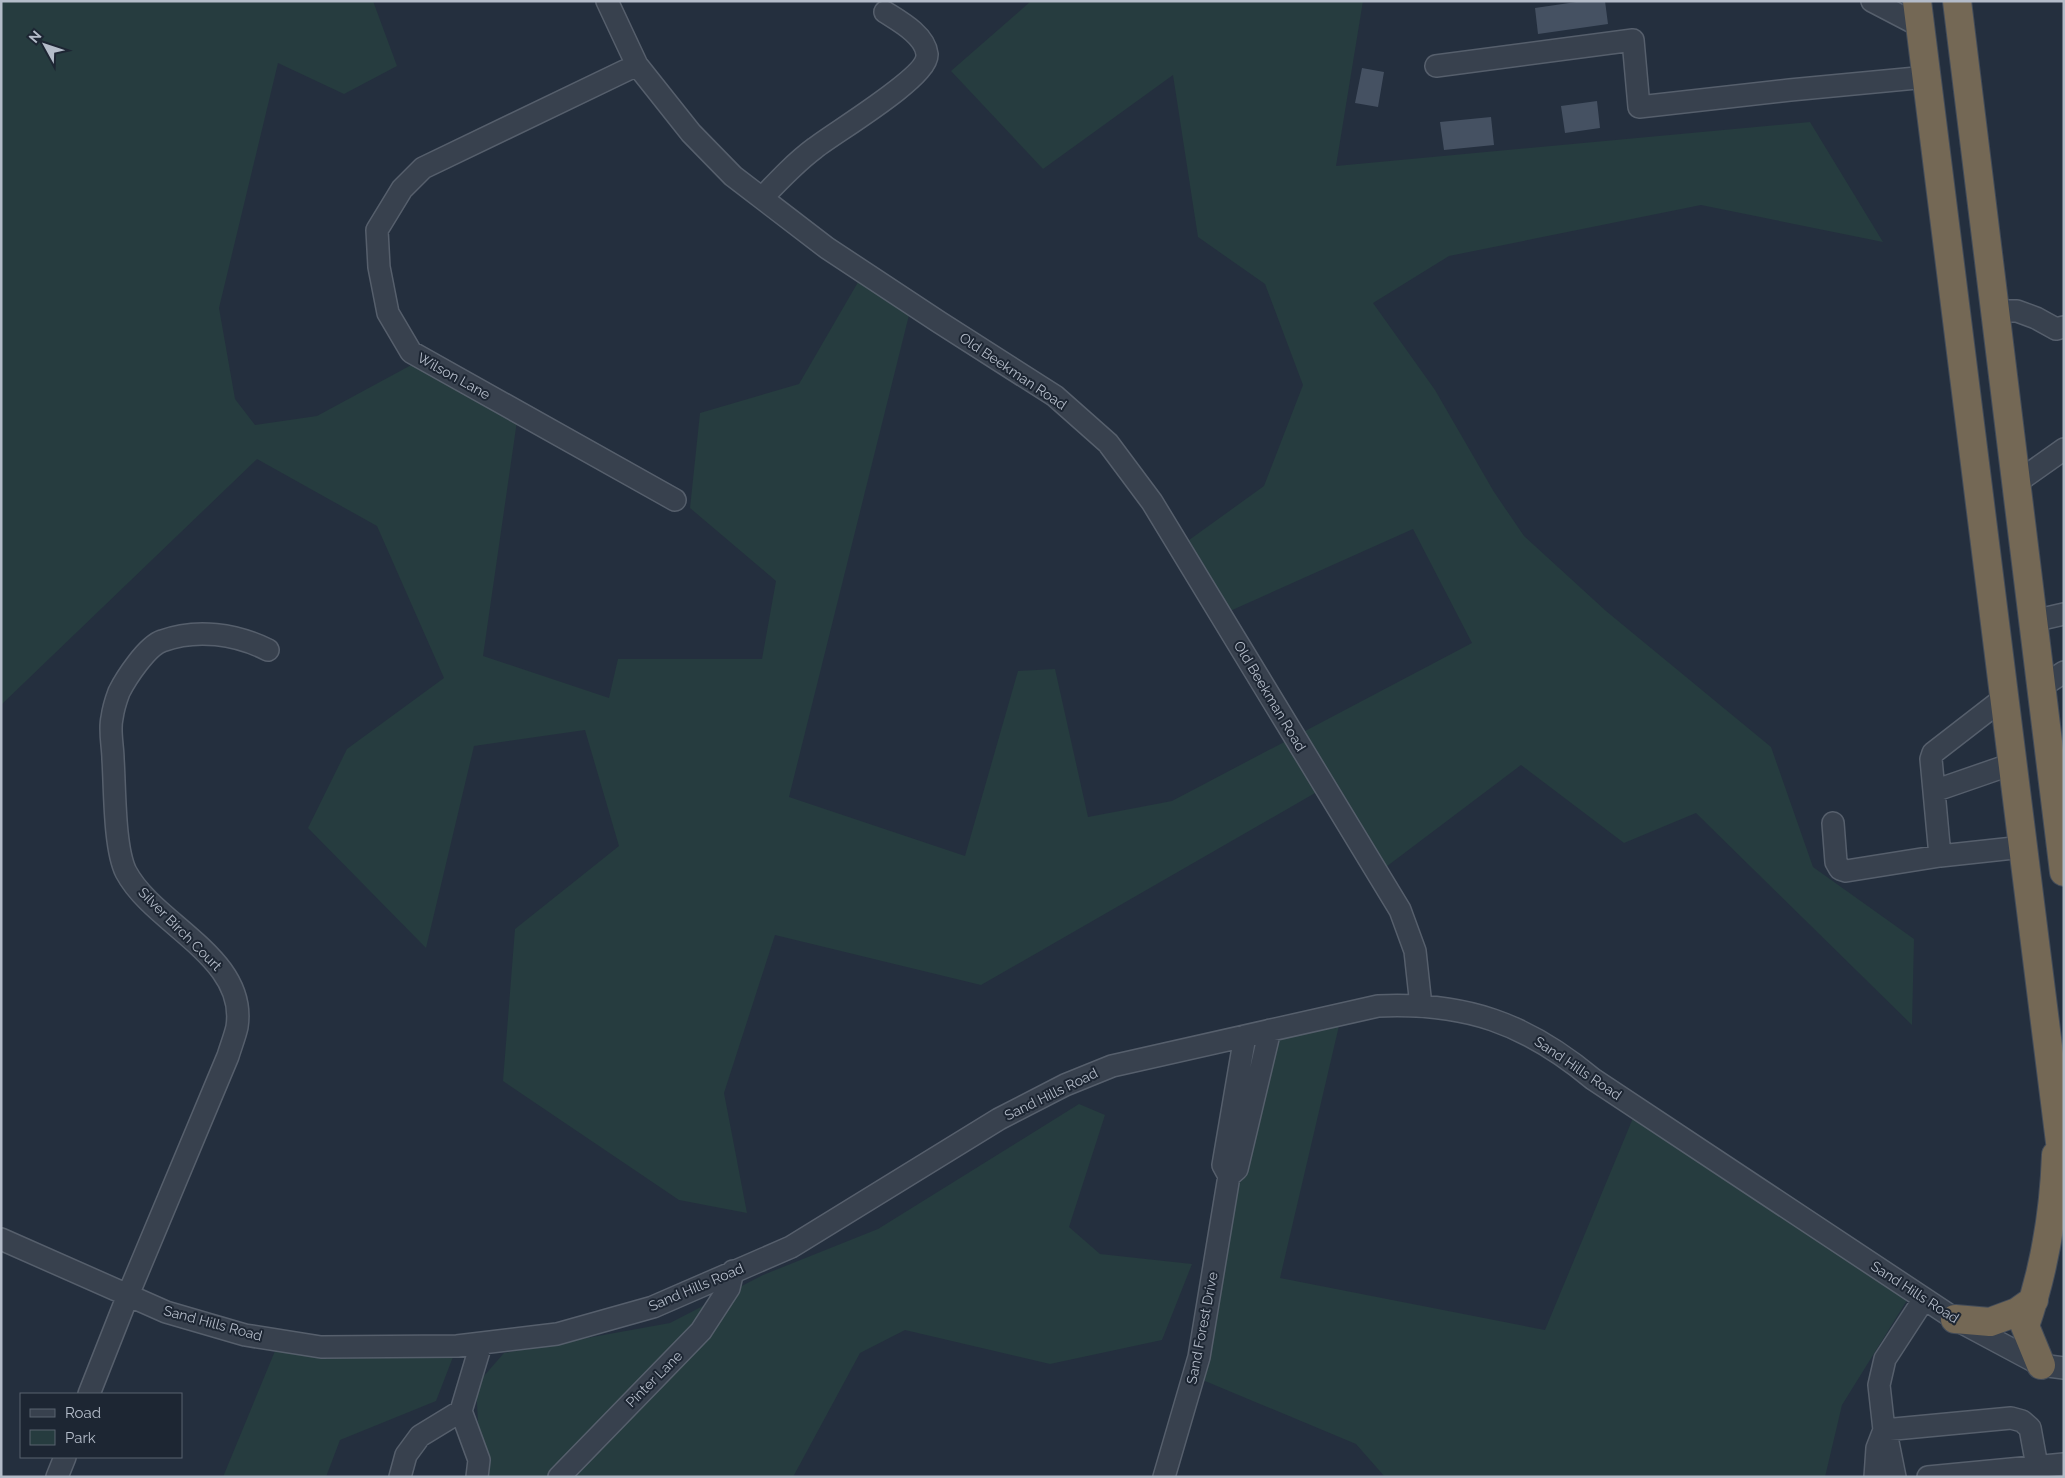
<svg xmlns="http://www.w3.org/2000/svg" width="2065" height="1478" viewBox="0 0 2065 1478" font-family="Raleway,sans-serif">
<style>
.green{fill:#263c3f}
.building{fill:#455162}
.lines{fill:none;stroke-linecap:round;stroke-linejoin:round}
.minor-casing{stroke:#565f6c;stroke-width:24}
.highway-casing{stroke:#434c59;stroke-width:30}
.minor{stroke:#38414e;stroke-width:21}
.highway{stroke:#746855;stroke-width:28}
.labels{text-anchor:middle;stroke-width:4;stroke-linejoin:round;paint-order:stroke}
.street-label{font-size:14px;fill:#b4bcc9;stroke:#1d2633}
</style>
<rect width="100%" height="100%" fill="#242f3e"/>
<path class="green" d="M1,1H373L397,66L344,94L278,63L219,308L235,399L255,425L317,416L428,356L518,414L483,656L609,698L618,659H762L776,581L690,508L700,413L799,384L861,277L911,307L789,797L965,856L1018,671L1055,669L1088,817L1172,801L1472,643L1413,529L1221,615L1178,548L1264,486L1303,385L1265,284L1198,237L1173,75L1043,169L951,71L1031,1H1363L1336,166L1810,122L1883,242L1701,205L1449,256L1373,303L1435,390L1494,492L1524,536L1606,611L1771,747L1813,867L1914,939L1912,1025L1696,813L1624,843L1521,765L1378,873L1322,789L981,985L775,935L724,1093L747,1213L679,1200L503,1081L515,929L619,846L585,730L474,746L426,948L308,828L347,749L444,678L377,526L257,459L1,705Z
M1342,1013L1280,1278L1545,1330L1638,1106L1914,1289L1842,1405L1825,1477H1385L1356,1444L1193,1376L1271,1025Z
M1079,1104L1105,1115L1069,1227L1100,1254L1192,1264L1162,1340L1050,1364L905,1330L860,1353L793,1477H481L476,1385L504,1353L670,1323L763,1275L878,1229Z
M282,1334L458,1344L436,1401L340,1440L326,1477H223Z"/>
<path class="building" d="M1583,1H1605L1608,24L1538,34L1535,8Z
M1362,68L1384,72L1378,107L1355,103Z
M1597,101L1600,128L1565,133L1561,106Z
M1491,117L1494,145L1444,150L1440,122Z"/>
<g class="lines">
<g class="minor-casing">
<path id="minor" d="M607,1L637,65L691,133L733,176L827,248L939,322L1055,396L1108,443L1152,502L1400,910L1415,951L1421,1006
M1872,1L1920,26
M637,65L423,168L402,189L377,230L379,267L388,313L411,352L675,500
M1436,66L1633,40L1639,107L1790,90L1927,77
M762,198C779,180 796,162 815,148C835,132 929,77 927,54C925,35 899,21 885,12
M1995,311H2017L2036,318L2056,329L2064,327
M2016,483L2064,449
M2033,621L2064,614
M2041,687L2064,672
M1934,791L2012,764
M1833,823L1836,862L1840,869L1846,871L1940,856L2023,847
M1940,856L1931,759L1933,753L2004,698
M1229,1176L1223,1165L1245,1036
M1,1239L166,1312L245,1335L321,1347L457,1346L557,1334L653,1307L791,1247L999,1119L1065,1085L1112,1066L1378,1006C1465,1002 1526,1023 1593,1079L1955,1319L2041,1365L2064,1368
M1924,1299L1885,1359L1879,1385L1884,1430L2011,1418L2022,1421L2030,1428L2039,1477
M89,1394L128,1295L228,1056C231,1046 235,1036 237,1027C248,957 154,925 126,872C114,848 115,788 113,759C113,747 109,730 112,718C113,710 116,700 119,692C126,678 147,646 162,641C197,628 236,634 268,650
M1886,1432L1895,1477
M57,1477L65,1457
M400,1477L406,1455L420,1436L461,1411
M477,1477L479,1460L461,1411L481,1344
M559,1477L701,1331L729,1288L733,1271
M1164,1477L1199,1357L1229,1176L1237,1169L1270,1030
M1875,1477L1877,1448L1884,1430
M1928,1477L2064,1464"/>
</g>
<g class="highway-casing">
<path id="highway" d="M1917,1L2064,1174
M1957,1L2064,872
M1955,1319L1990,1322L2017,1312L2034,1300
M2041,1365L2025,1326C2044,1271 2054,1212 2056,1155"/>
</g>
<use href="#minor" class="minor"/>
<use href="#highway" class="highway"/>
</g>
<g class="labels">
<g class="street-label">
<text transform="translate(1013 371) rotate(34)" y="5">Old Beekman Road</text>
<text transform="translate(454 376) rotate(29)" y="5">Wilson Lane</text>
<text transform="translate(1270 696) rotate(59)" y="5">Old Beekman Road</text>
<text transform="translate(180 929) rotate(45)" y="5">Silver Birch Court</text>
<text transform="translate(1578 1068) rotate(34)" y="5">Sand Hills Road</text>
<text transform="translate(1051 1094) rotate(-26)" y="5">Sand Hills Road</text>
<text transform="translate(696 1287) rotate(-23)" y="5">Sand Hills Road</text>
<text transform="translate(1915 1292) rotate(33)" y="5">Sand Hills Road</text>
<text transform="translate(213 1323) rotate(15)" y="5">Sand Hills Road</text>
<text transform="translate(1202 1328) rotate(-79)" y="5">Sand Forest Drive</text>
<text transform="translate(654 1379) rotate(-45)" y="5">Pinter Lane</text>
</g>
</g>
<rect width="2065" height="1478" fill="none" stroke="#b4bcc9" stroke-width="5"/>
<rect x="20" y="1393" width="162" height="65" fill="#1d2633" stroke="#59626f"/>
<rect x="30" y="1409" width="25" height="8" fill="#38414e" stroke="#59626f"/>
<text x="65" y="1418" font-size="15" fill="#b4bcc9">Road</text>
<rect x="30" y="1430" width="25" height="15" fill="#263c3f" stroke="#59626f"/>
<text x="65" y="1443" font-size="15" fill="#b4bcc9">Park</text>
<g transform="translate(45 45) rotate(310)" stroke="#1d2633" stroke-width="4" paint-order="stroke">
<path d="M0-4L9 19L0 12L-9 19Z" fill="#b4bcc9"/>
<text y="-8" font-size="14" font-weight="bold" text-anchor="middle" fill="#b4bcc9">N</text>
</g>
</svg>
